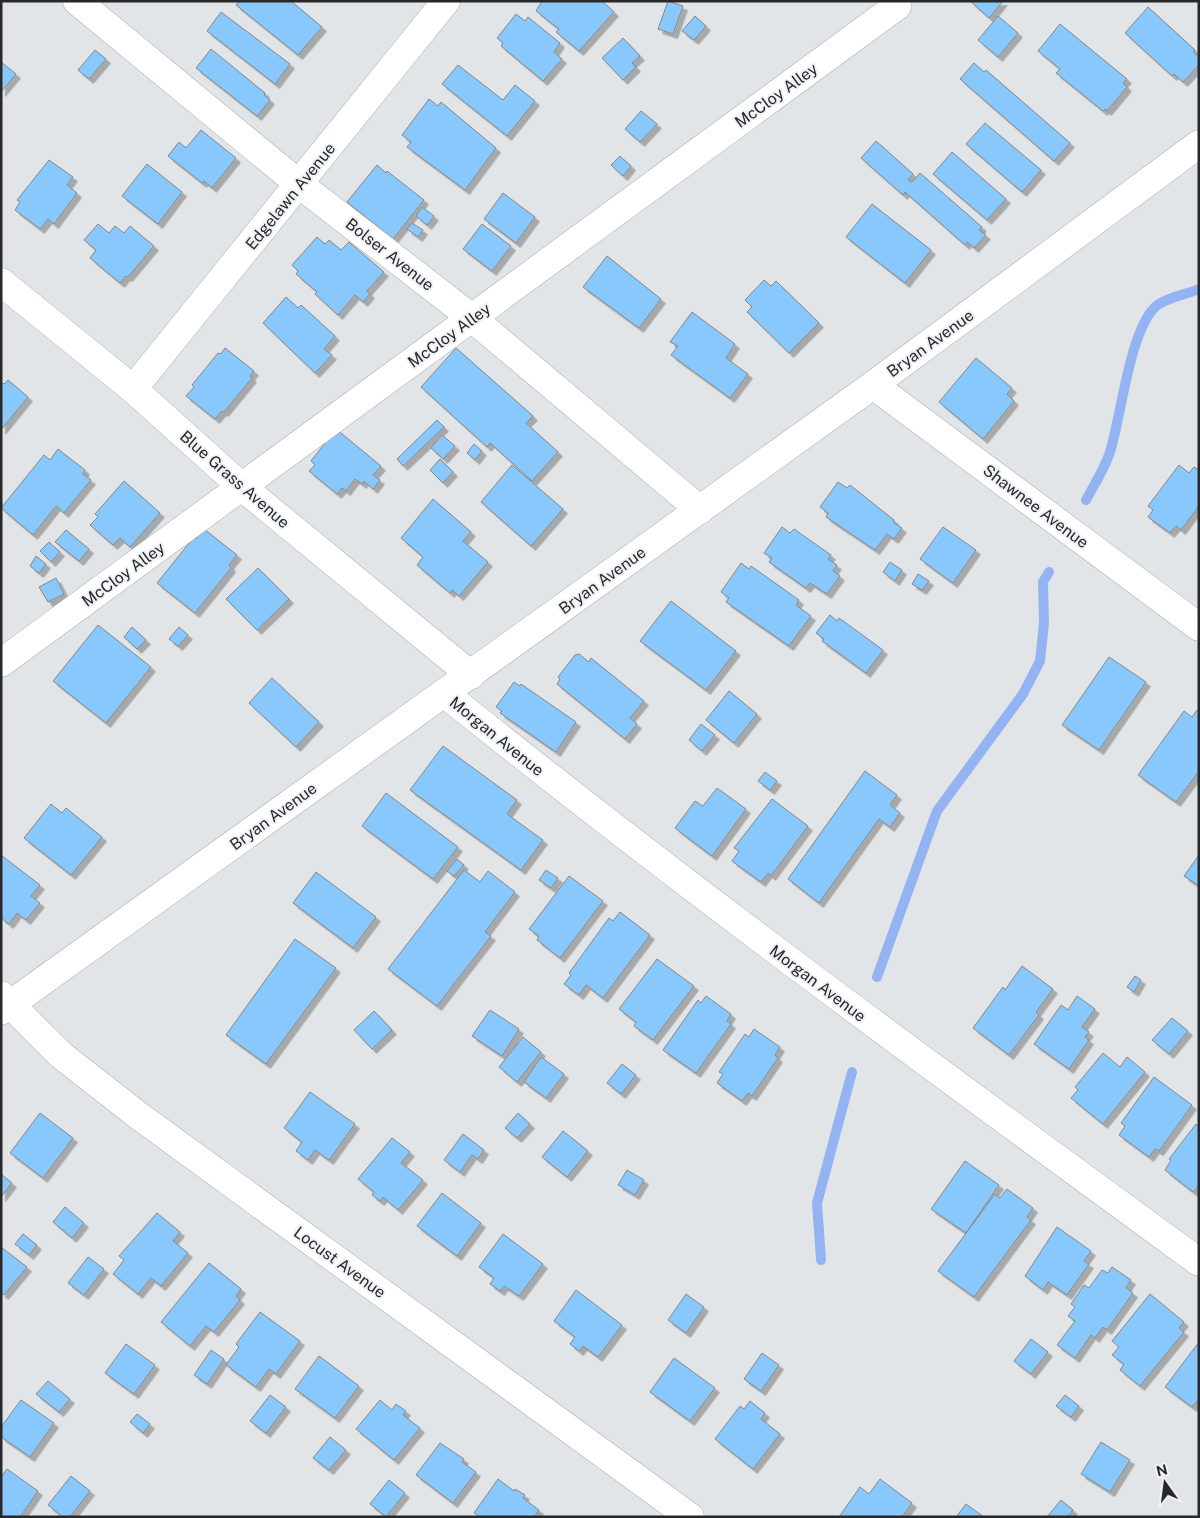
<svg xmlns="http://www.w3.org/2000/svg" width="1200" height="1518" viewBox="0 0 1200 1518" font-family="'Public Sans',sans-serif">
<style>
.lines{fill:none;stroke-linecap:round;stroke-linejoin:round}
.stream{stroke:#94b3f3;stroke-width:10}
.building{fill:#88c8fc;stroke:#858789;filter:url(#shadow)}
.minor-casing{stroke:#acaeb0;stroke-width:29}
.minor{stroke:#fff;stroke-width:28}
.labels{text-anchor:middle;stroke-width:4;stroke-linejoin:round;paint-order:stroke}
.street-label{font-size:16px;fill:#272829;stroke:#eff2f4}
</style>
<defs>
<filter id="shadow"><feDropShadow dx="4.5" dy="4.5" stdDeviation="0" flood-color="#0004"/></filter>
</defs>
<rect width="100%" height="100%" fill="#e2e5e7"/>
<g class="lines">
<path class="stream" d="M1086,500C1094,485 1105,468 1110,452C1121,419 1130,323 1159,304C1170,297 1187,294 1199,289
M877,977L937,811L1023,694L1040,661L1044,623L1043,582L1049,572
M821,1260L817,1203L852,1072"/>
</g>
<path class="building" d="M239,1H291L322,27L298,55L236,5Z
M542,1H602L614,12L579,51L556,32L559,29L536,11Z
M668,1L683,6L673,34L658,29Z
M970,1H1003L989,18Z
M1148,7L1195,50L1193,52L1199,57V65L1183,82L1174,74L1172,76L1125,33Z
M221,12L290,64L275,84L207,31Z
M516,14L525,21L528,17L560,43L554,52L562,59L543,81L501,46L503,43L497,38Z
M695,16L706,26L694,40L682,31Z
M998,16L1018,33L998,57L978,40Z
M1060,24L1127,79L1123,83L1127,87L1107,111L1105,109L1103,111L1056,73L1060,69L1038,51Z
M623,38L640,56L632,63L636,67L623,80L602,58Z
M211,49L265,93L264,95L270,100L257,116L196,68Z
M95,50L106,59L89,79L78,70Z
M1,62L16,74L1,92Z
M974,63L984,72L986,70L1070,143L1054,161L960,79Z
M458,65L503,100L515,85L535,101L507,136L442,84Z
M429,99L438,106L441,102L496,148L465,190L407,147L411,142L402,135Z
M641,111L657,124L640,142L625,129Z
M985,123L1041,170L1022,192L966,144Z
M201,130L236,158L212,188L204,181L202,183L168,156L179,142L186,148Z
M876,141L913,174L908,180L912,182L920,173L982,227L979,230L986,235L974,248L967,242L965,245L905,192L903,195L861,158Z
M952,152L1006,199L987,220L933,174Z
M620,156L631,166L623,176L611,165Z
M49,160L73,177L67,185L77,193L54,224L48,219L40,229L15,210L20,202L17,200Z
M147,164L182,192L158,224L122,196Z
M377,165L386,173L387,171L424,200L393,239L347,202Z
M503,193L535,217L516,243L484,219Z
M872,204L931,250L905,283L846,237Z
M422,207L434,216L427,225L416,216Z
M412,223L423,230L418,237L407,229Z
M98,224L109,233L115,226L124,233L130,226L154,246L128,277L126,276L120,283L90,258L96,250L84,240Z
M482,224L511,246L492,271L463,249Z
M317,237L325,244L329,240L341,250L349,242L384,272L367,291L370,294L363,302L355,295L338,315L315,294L317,292L296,274L298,271L292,265Z
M607,256L661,299L639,328L583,287Z
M764,280L771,286L776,281L819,323L789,353L747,312L752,307L745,300Z
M286,297L298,308L301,305L335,336L324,349L332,355L315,373L263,323Z
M692,312L735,344L726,358L748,374L730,398L671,355L678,346L670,342Z
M225,348L254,371L250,376L252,378L224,412L222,411L215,419L186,396L194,387L192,385L218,353L221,354Z
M456,348L533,416L526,423L558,452L532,481L490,443L487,447L421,387Z
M976,358L1012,388L1007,394L1014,401L983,439L939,402Z
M8,380L28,397L1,430V382L4,384Z
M437,420L444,427L403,466L397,459Z
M336,429L381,466L373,475L380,480L373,489L364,481L362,484L355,479L346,491L342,488L337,494L309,471L315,465L311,461Z
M442,435L455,446L443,459L431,448Z
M474,444L482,451L475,460L467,453Z
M58,449L85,470L83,474L91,480L64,513L56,506L33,535L1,508L44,455L50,460Z
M440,459L453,472L443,483L430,470Z
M512,465L563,509L531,546L481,502Z
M1179,465L1189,473L1194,467L1199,470V506L1181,530L1176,526L1170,533L1148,517L1153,510L1148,506Z
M124,481L160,513L130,547L120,538L113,545L90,525L98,517L95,514Z
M838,482L847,488L850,485L894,520L893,522L902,528L894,539L887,534L875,550L826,517L828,513L820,507Z
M433,499L471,532L463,541L488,562L459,596L452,590L450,593L417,565L423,557L401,538Z
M782,527L790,533L794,529L831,555L828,559L837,565L833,571L840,576L827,594L810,583L806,588L769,562L772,558L764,553Z
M943,527L976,550L953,583L920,559Z
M204,529L237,555L229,565L231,568L195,613L157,583L194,537L196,539Z
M66,530L89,549L79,561L55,542Z
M49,542L60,552L51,562L40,551Z
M36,556L46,564L39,573L30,566Z
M890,562L902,570L895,581L883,572Z
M741,563L749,569L751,566L799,600L796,605L811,616L789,646L726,602L729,598L721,592Z
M258,568L289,599L257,630L226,599Z
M918,574L929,581L922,590L912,584Z
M56,578L64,594L48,602L39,587Z
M671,601L736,651L706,690L640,641Z
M830,615L837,621L839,618L883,650L866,673L822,641L824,639L816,633Z
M98,625L151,667L106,723L53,681Z
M132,627L146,640L137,649L124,637Z
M179,627L188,635L178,646L169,639Z
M579,654L589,662L591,658L644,701L630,718L637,724L625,739L557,684L560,679L558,677L575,655Z
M1109,657L1146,682L1099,750L1062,725Z
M272,678L319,722L296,747L249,703Z
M514,682L520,686L521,684L576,722L556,752L500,713L502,711L496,707Z
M729,691L757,714L734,743L706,720Z
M1197,710L1199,712V771L1176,802L1138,775L1184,711L1192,717Z
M701,724L715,735L702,751L689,740Z
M443,746L517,800L507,814L543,840L521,870L410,790Z
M865,771L897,795L890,805L900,813L890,827L879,819L819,903L788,879Z
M765,772L777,781L770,790L758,781Z
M717,788L746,809L712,856L675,828L695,801L703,806Z
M386,793L458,847L433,879L362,826Z
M772,799L808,826L771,876L768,873L761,882L732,861L739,851L734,848Z
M51,804L62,813L66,808L102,837L71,875L24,838Z
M1,855L40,885L31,896L40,903L26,920L17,913L9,924L1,918Z
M1199,855V886L1184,876Z
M457,859L464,865L454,876L447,871Z
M464,870L480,882L488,871L515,892L485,932L491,936L437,1006L388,969Z
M546,870L558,878L551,888L539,880Z
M316,872L376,917L353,948L293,903Z
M569,876L603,901L560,958L537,940L539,936L529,929Z
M620,912L650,935L603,998L586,985L579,995L564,984L571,975L569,973L609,918L613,921Z
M295,939L336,968L266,1064L226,1035Z
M657,959L694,986L653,1040L634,1026L636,1022L619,1009Z
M1022,966L1053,989L1036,1012L1039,1015L1009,1055L973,1028L1003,987L1005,990Z
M1135,976L1141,980L1134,992L1127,987Z
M706,996L731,1014L727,1021L731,1024L696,1073L663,1050L698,1000L701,1003Z
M1077,996L1095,1009L1082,1027L1089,1032L1085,1037L1089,1040L1069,1069L1034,1044L1061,1005L1068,1010Z
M490,1010L519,1029L502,1056L472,1036Z
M374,1011L392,1030L372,1049L354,1030Z
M1172,1018L1188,1031L1169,1054L1152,1040Z
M754,1029L780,1047L775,1055L778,1058L752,1096L748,1093L742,1101L717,1083L723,1074L719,1072L745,1034L749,1037Z
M523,1037L541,1052L517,1082L499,1067Z
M1103,1053L1120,1067L1127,1057L1145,1072L1103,1124L1071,1098L1078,1090L1075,1087Z
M541,1057L564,1074L546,1098L524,1082Z
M622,1064L636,1075L621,1094L607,1083Z
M1154,1077L1192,1105L1159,1151L1155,1149L1149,1157L1119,1135L1125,1126L1121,1123Z
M310,1092L355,1124L329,1160L315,1150L308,1160L296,1151L302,1142L284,1128Z
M40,1113L73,1138L43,1178L10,1153Z
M518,1113L530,1124L517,1138L505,1128Z
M1196,1124L1199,1127V1185L1193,1192L1165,1170L1171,1160L1169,1159Z
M563,1131L588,1151L567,1177L542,1157Z
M463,1134L484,1150L478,1159L472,1155L460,1172L444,1160Z
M392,1138L410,1152L401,1163L423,1180L398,1210L383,1197L380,1201L372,1195L374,1192L358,1179Z
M965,1161L999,1185L966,1233L931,1209Z
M627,1170L644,1180L635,1195L618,1185Z
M1,1174L12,1183L1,1197Z
M1007,1189L1033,1208L1027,1217L1031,1220L974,1297L938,1271L995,1194L1000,1198Z
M442,1193L481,1223L457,1256L417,1226Z
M65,1207L84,1223L72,1238L53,1222Z
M157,1213L180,1232L173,1241L188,1253L161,1286L151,1278L138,1294L113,1274L124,1260L119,1256Z
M1057,1227L1091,1251L1084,1261L1089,1264L1067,1295L1048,1282L1043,1290L1025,1276Z
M23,1234L37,1245L29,1255L15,1244Z
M503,1234L543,1264L519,1296L504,1286L500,1291L490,1284L494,1278L479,1267Z
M1,1247L27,1267L4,1295L1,1293Z
M88,1257L104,1269L84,1295L68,1283Z
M209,1263L241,1289L236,1296L240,1300L214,1332L206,1326L190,1346L161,1322Z
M1112,1267L1131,1280L1126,1288L1133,1293L1107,1330L1103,1327L1095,1338L1091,1335L1075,1358L1057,1345L1075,1321L1068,1316L1075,1307L1071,1304L1084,1285L1089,1288L1102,1270L1108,1273Z
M576,1290L622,1325L598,1357L583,1346L579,1351L570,1344L575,1337L554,1321Z
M686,1294L704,1307L686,1333L668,1320Z
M1150,1294L1184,1322L1179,1328L1184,1332L1140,1386L1120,1370L1124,1364L1112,1355L1119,1347L1112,1341Z
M260,1312L300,1341L276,1374L269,1369L256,1387L226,1365L239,1347L236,1344Z
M1031,1339L1048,1352L1031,1374L1014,1361Z
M1199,1342V1399L1192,1407L1165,1387Z
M126,1344L155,1365L134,1394L105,1373Z
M211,1350L224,1359L207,1384L194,1375Z
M762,1353L779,1365L761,1391L744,1379Z
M319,1356L359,1386L335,1418L295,1389Z
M674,1358L715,1388L690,1421L650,1392Z
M48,1381L70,1399L59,1412L36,1394Z
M270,1395L286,1407L266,1433L250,1421Z
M1065,1395L1079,1406L1071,1417L1056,1406Z
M21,1400L54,1423L30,1457L1,1437V1427Z
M380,1400L392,1410L396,1404L406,1411L403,1415L420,1428L394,1460L356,1429Z
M750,1401L765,1413L761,1419L780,1434L753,1469L715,1439L740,1406L744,1409Z
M137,1414L150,1424L143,1433L130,1422Z
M330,1437L346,1450L329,1470L313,1458Z
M1101,1442L1130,1460L1110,1492L1081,1474Z
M440,1443L464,1459L462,1462L476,1472L453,1503L416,1475Z
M7,1469L38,1491L20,1517H1V1477Z
M71,1476L90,1491L70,1517H63L48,1505Z
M498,1479L514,1491L515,1489L525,1495L523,1498L539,1510L534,1517H480L474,1513Z
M880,1479L912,1503L902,1517H839L860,1487L869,1494Z
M389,1480L405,1493L386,1517L370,1504Z
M1061,1500L1073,1510L1067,1517H1047Z
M966,1504L984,1517H956Z"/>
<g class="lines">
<g class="minor-casing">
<path id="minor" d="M77,1L299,184L472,318L700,510
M1,282L133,389L242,487L471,675
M873,385L1199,627
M133,389L446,1
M1,663L897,6
M444,693C690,891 944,1076 1199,1262
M1,995L61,1055L139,1116L690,1517
M1,1011L873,385L1199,144"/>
</g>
<use href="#minor" class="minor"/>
</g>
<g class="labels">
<g class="street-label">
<text transform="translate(776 95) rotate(-36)" y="6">McCloy Alley</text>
<text transform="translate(290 196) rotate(-51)" y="6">Edgelawn Avenue</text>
<text transform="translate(390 254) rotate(38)" y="6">Bolser Avenue</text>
<text transform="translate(449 335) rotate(-36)" y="6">McCloy Alley</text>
<text transform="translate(930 343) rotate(-36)" y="6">Bryan Avenue</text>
<text transform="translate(235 479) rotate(41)" y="6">Blue Grass Avenue</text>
<text transform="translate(1036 506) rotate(37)" y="6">Shawnee Avenue</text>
<text transform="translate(123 574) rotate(-36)" y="6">McCloy Alley</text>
<text transform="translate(602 580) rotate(-36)" y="6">Bryan Avenue</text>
<text transform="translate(497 736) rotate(39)" y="6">Morgan Avenue</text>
<text transform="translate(273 816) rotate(-36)" y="6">Bryan Avenue</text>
<text transform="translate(818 983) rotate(37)" y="6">Morgan Avenue</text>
<text transform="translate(340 1262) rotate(36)" y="6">Locust Avenue</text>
</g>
</g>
<rect width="1200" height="1518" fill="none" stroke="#272829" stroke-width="5"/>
<g transform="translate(1165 1483) rotate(346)" stroke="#eff2f4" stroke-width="4" paint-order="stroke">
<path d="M0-4L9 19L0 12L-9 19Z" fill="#272829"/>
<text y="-8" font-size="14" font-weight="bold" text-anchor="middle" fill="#272829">N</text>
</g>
</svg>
